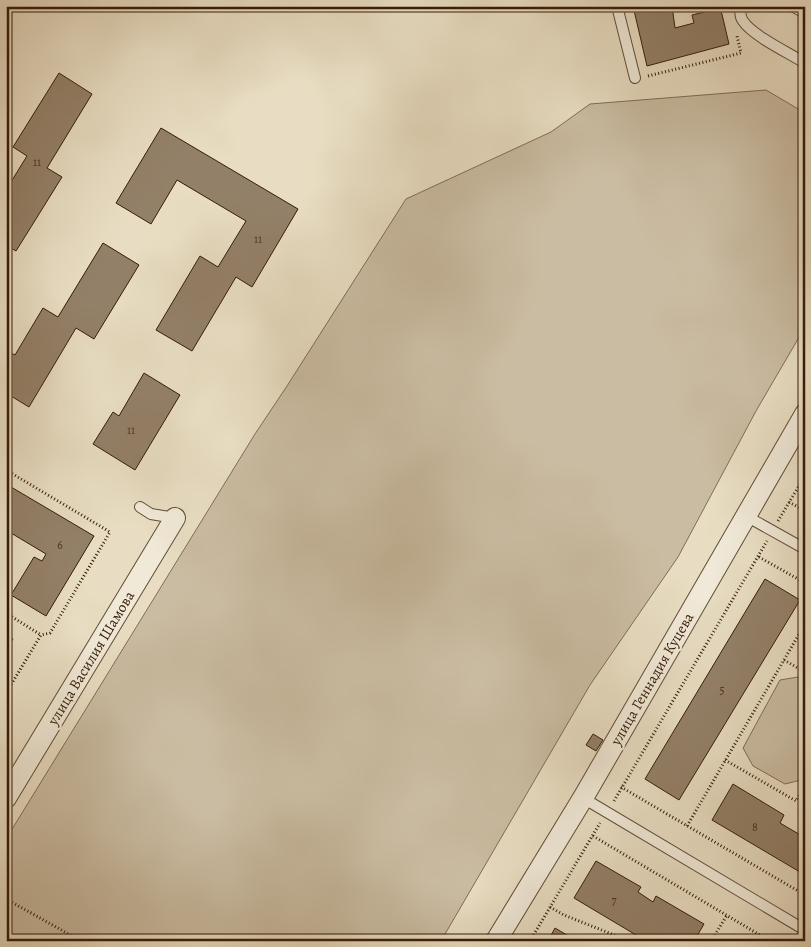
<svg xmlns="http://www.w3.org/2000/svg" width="811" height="947" viewBox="0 0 811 947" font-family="Alegreya,serif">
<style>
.green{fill:#cabca2;stroke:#806c54}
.building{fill:#938068;stroke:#361b07}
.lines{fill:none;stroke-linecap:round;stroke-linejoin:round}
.lane-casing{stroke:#624c36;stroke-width:12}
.street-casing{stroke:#624c36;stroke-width:22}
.path{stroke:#361b07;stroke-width:3;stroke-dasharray:1 2.5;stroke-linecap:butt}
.lane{stroke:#f0e9d7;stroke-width:10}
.street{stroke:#f0e9d7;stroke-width:20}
.labels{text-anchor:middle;stroke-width:4.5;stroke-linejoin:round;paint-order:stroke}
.number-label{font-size:12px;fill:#4d341f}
.street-label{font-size:15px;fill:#361b07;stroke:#f0e9d7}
</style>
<rect width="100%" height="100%" fill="#e8ddc2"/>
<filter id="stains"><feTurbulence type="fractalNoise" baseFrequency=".004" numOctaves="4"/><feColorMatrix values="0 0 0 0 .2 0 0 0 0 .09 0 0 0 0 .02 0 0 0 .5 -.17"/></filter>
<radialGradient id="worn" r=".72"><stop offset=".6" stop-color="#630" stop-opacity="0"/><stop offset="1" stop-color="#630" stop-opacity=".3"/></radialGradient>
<path class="green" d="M766,90L805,113V327L756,411L678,557L590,685L441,941H6V839L255,434L287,386L406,199L551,132L590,104Z
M798,677L805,681V774L801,780L785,784L753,766L743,748L780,680Z"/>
<path class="building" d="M633,6H672L675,28L694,23L692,15L713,10L712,7L720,6L729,44L647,66Z
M59,73L92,94L47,168L62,177L16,251L6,245V190L27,156L13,147Z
M161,128L298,209L252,287L236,277L192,351L156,330L200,256L218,267L246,221L177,180L151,224L116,203Z
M103,243L139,265L94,339L76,328L29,407L6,393V350L15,355L43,308L58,317Z
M144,373L180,395L135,470L93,444L113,412L119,416Z
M6,484L94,536L46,616L11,595L34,557L42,561L46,554L6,530Z
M765,579L800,600L679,800L645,779Z
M6,635L13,639L6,650Z
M593,734L603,740L596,751L586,745Z
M733,784L784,815L780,823L802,836L805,831V875L712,820Z
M596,861L641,887L638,892L653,902L656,896L704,924L694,941H646L574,898Z
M555,928L577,941H548Z"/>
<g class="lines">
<g class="lane-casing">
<path id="lane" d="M617,6L635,78
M741,6C740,11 740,17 743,21C753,36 789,53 805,63
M792,6L805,13
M6,7L7,6
M140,507L151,514L175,518
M746,516L805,549
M583,798L805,930"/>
</g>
<g class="street-casing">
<path id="street" d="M6,798L175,518
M496,941L583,798L805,414"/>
</g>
<path class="path" d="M648,76L741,53L737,36
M6,470L110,532L50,633L41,635L6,693
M789,502L805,511
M778,521L805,476
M759,557L805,583
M6,613L41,635
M784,660L805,672
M725,760L796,801L805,786
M621,787L805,895
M614,801L767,541
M687,826L805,624
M593,836L770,941
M6,899L81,941
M550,907L564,915L619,937
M530,941L600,823
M618,941L619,937L625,941
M711,941L727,915"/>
<use href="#lane" class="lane"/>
<use href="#street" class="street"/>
</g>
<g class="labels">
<g class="number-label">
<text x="37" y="166">11</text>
<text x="258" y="243">11</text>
<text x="131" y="434">11</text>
<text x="60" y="549">6</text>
<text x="722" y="694">5</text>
<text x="755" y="831">8</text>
<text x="614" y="904">7</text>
</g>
<g class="street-label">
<text transform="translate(91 658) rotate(-59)" y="5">улица Василия Шамова</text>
<text transform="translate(652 679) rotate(-60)" y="5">улица Геннадия Куцева</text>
</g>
</g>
<rect width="811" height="947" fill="none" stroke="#e8ddc2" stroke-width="25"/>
<rect x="8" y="8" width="796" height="932" fill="none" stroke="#361b07" stroke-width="2.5"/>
<rect x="12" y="12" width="786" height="922" fill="none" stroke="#361b07"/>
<rect width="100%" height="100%" filter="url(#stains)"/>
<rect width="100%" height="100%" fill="url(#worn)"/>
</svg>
